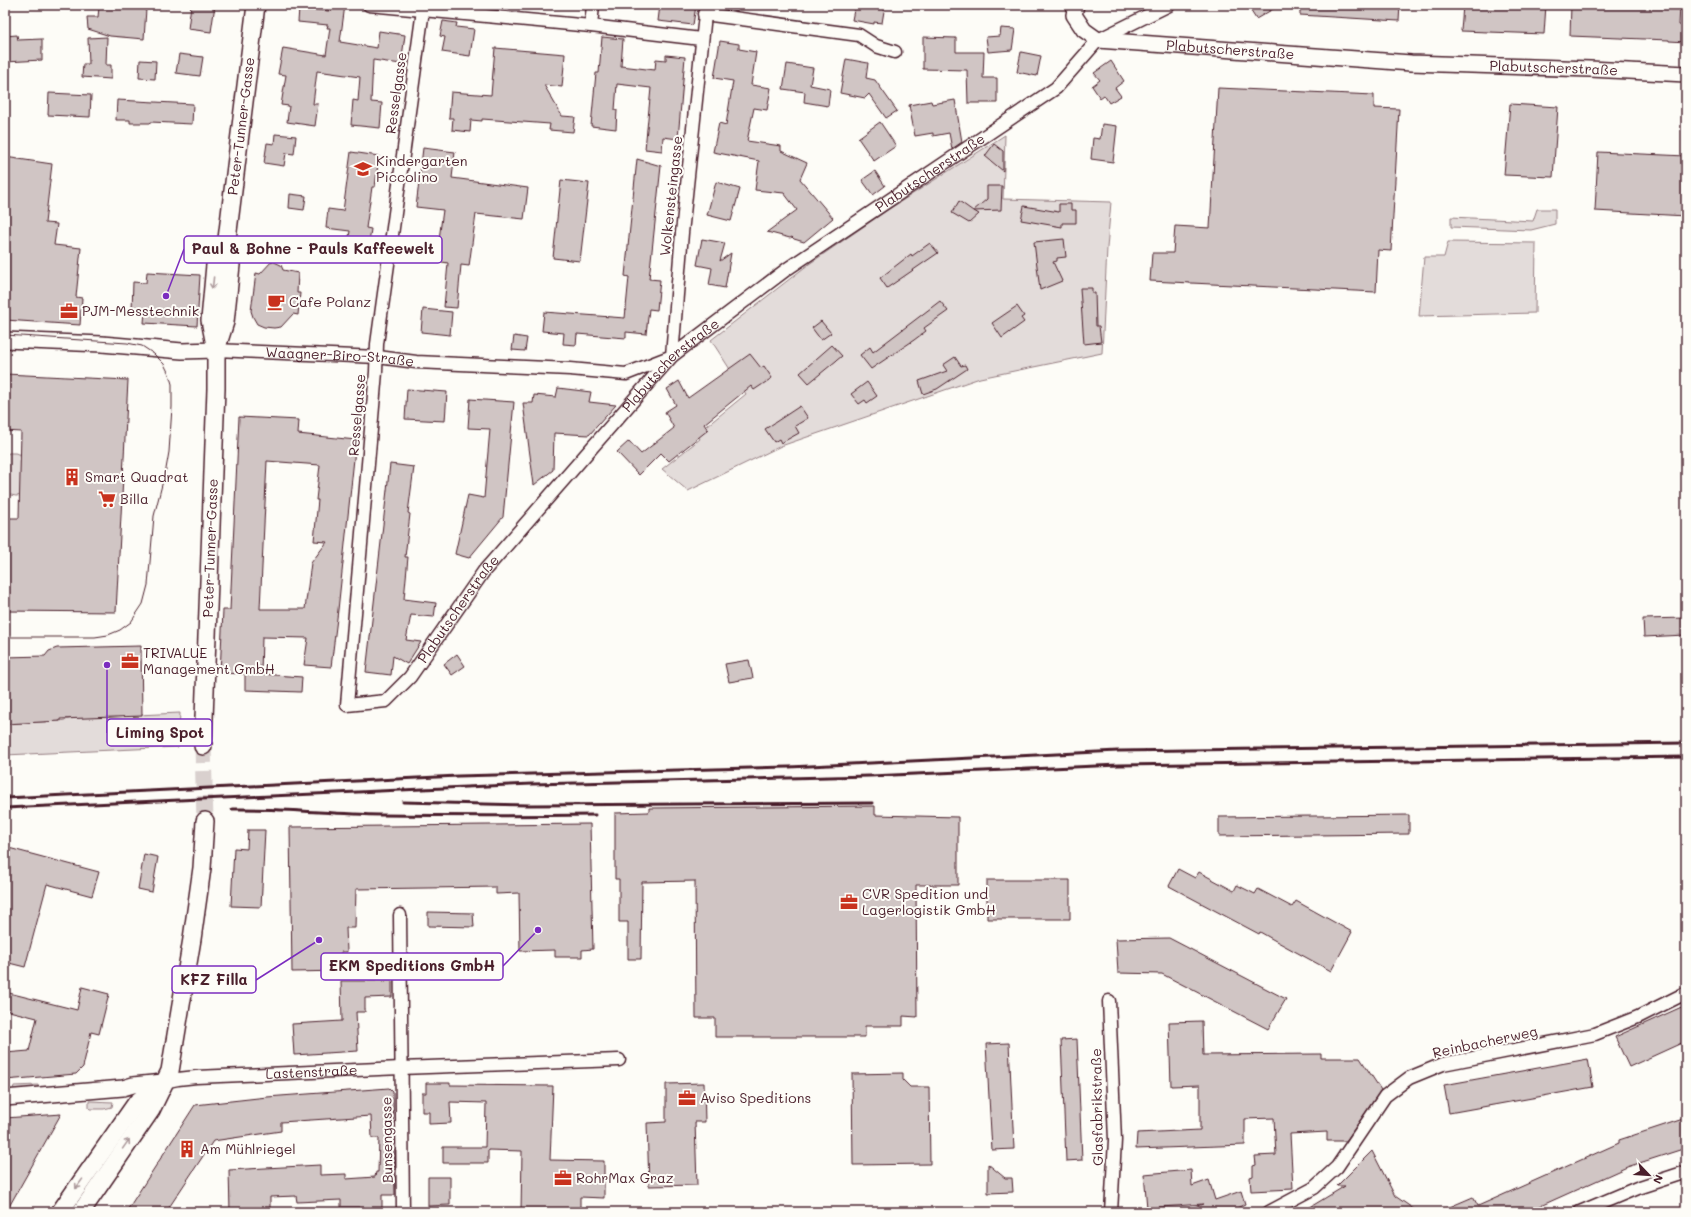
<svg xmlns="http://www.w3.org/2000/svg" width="1691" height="1217" viewBox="0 0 1691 1217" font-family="Mali,sans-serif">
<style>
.green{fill:#e3dcda;stroke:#967e82}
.building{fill:#d0c5c4;stroke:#4a1f2b;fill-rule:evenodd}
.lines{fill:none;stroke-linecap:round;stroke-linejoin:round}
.secondary-tunnel{stroke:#d9d0ce;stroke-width:17;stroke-dasharray:17 8;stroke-linecap:butt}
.minor-casing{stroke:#4a1f2b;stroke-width:15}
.tertiary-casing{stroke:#4a1f2b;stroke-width:18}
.secondary-casing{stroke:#4a1f2b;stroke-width:20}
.minor{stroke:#fdfcf7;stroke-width:12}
.tertiary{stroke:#fdfcf7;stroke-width:15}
.secondary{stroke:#fdfcf7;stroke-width:17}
.tram{stroke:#4a1f2b;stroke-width:1}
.rail{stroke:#4a1f2b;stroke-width:3}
.oneway{stroke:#ac999b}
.labels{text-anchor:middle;stroke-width:4;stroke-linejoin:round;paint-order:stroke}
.street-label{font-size:14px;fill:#4a1f2b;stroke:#fdfcf7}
.poi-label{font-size:14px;fill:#4a1f2b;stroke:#fdfcf7;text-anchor:start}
.leader{fill:none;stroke:#7b2cbf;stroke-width:1.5}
.callout-dot{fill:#7b2cbf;stroke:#fdfcf7;stroke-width:1.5}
.callout{fill:#fdfcf7;stroke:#7b2cbf;stroke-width:1.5}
.callout-label{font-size:15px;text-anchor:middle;font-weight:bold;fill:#4a1f2b}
</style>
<rect width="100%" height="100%" fill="#fdfcf7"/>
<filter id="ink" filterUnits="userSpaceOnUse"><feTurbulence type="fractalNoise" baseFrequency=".025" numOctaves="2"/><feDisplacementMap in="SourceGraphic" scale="8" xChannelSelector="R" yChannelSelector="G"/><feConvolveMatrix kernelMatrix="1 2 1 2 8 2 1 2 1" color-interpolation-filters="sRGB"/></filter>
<g filter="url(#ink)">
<path class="green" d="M1005,135L1003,199L1111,202L1107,248L1102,353L980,378L781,446L688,491L662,469L700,439L697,434L746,394L711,340L809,264L889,209Z
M1537,209H1555V224L1531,230L1451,227V217L1533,221Z
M1448,242L1536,243L1535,313L1419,316L1424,257H1444Z
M9,453H15L23,455L25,495L16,496L5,494V455Z
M180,713L178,747L5,755V724L60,721L74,718Z
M38,1085L39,1090L14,1091L13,1089L14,1086Z
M89,1101L113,1102L112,1107L104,1109H90L89,1108Z"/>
<path class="building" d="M191,5H215L211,32L188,29Z
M334,5H345L340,42L377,48L379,31L405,35L401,64L373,60L371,102L382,103L380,128L351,125L353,100L358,101L360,77L317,71L313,104H318L315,126L287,122L289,106L281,105L286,75L278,74L283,48L326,55L330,28H327L328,25L298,22L299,8L329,11V9H333Z
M660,5H696L693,25L658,21Z
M855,5H885L882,23L874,22V24L852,20Z
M1247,5H1280L1256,19Z
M1300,5H1400L1399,21L1300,15Z
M1463,5H1546L1544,34L1461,31Z
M1571,5H1680L1679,25L1686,26V42L1669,41V40L1570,36Z
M99,7L146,9L144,39L110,36L88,29L87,17H98Z
M443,21L457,23L456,27L474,29L470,56L442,52L445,37L440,36Z
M1001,28L1015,29L1012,50L988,52L986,37L1000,36Z
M17,35L18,40L42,39V60L5,62V36Z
M107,37L106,65H111V79L82,77L83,64H89L88,38Z
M602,37L623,39L621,66L655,70L656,59L666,60V55L685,57L678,139L663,137L662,151L645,149L651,88L617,84L615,110H617L616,129L591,126L596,73H599Z
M923,37L956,38V52H984L983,78H997V103H968L967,70L923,69Z
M720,41L739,44V49L756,52L751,85L771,88L767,110L754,108L747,141L781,146V151L807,163L800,179L833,218L804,242L794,239L792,237L790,238L767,232L797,210L784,193L755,190L759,161L713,152L719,123L726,125L733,81L714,78Z
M495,48L565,54L562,87L544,85L562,116L575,117L573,132L549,130L550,124L482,119V121L471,120L470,132L452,130L453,118H449L451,92L491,95Z
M1021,52L1041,56L1037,76L1017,72Z
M179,54L203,57L200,76L176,73Z
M846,59L868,63L866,78L875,80L897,111L886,118L869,94L865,98L840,93Z
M140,60L156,61L155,79L139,78Z
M1111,61L1124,81L1115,88L1121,96L1109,103L1104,95L1100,98L1092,86L1100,80L1094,73Z
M787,64L813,68L810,85L830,89L828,106L804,102L805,92L783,89Z
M1218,88L1374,95V108L1399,109L1391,251L1378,250L1376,292L1150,281L1152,253H1173L1175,226L1210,228Z
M49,93L91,95L90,117L48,115Z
M117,100L193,104L192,124L151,122L150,123H130V120H116Z
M955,100L962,142L952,149L949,133L933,136V133L915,136L909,105L931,101L932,104Z
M1510,104L1558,107L1553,177L1504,175Z
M880,122L896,146L874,161L858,138Z
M1102,124L1117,126L1113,162L1091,159L1093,138L1100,139Z
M275,134L296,136L294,154L286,153L284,166L264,163L267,143L274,144Z
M994,144L1003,151V171L985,156Z
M423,148L455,152L452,178L528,188L524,219L476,214L469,266L461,265L457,308L444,307L448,263L436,261L443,210L416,207Z
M351,152L379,156L375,187H372L366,228L371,229L368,251L347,248L350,231L326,228L328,209L343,211Z
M1598,152L1686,156V216L1595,211Z
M5,157L52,164L45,223L57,224L54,245L81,248L76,297L82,298L80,325L5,320Z
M637,159L661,166L649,279L660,280L657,310L649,309L646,334L626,332V338L577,334L576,345L563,344L564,333L542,331L544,312L625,318L629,277L625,276Z
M875,171L885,186L873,195L862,180Z
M561,180L589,183L580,261L553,258Z
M716,182L740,189L731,221L707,215Z
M987,186H1002L1001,210L974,211L979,214L969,223L952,213L959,201L973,211L987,199Z
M290,194L306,196L304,210L289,208Z
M1059,204H1071V210H1076V223H1062V227L1021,220L1024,206L1059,212Z
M702,239L725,243L720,261L731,253L725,288L709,285L712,268L697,265Z
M1064,239L1066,257L1057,258V261L1053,262L1062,281L1040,290L1034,242Z
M930,243L938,253L887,288L880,278L911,254L912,256Z
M272,261L281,265L283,270L298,273L297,293H300L298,315L293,314L281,327L274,328L264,327L257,324L253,317L251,311L256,273L260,274Z
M147,272L200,275L197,326L144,323L145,311L132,310L133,282L146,283Z
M1080,288H1092V293H1095L1096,326H1099L1101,342L1084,344Z
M940,301L948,311L924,328L926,331L914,340L871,369L860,355L870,347L873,352Z
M1017,306L1024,316L1021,318L1024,322L1002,338L992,323Z
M423,309L452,312L450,335L421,332Z
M821,321L831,333L821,340L812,328Z
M514,336L527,338L525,351L512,350Z
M832,345L842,356L809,383L800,373Z
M750,354L761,368L764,366L772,378L754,390L751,386L704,424L708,430L669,461L661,453L639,475L617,452L629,441L641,454L674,428L665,412L676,405L667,389L679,381L688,398Z
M955,357L961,366L965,365L967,369L937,389L923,394L919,381L947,371L943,365Z
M5,374L128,380L116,612L5,611V518H19L21,432L5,431Z
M867,382L877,396L867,403L865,400L859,404L851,394Z
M558,388L591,392L589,402L616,405L589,435L554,433L553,470L534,485L523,403H533L534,395L556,397Z
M407,389L447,392L445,421L405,419Z
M470,399L514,402L503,517L469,558L455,554L468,495L484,498L490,429L468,428Z
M800,406L808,418L795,426L799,433L781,443L779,439L774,442L765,429Z
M239,417L299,420L298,434L356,440L338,610L331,667L304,665L308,638L262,637L261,674L302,677L301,692L245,690V674L220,673L223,610H230ZM267,461L320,465L316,500H318L314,541L327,542L311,563L305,609H260Z
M390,464L414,467L408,513L410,514L405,557H408L404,599L436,603L434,617L411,615L406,640L421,642L407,664L393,656L391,675L366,672Z
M1686,618V635L1644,637L1643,619Z
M141,646L142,716L60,719V721L5,724V657L45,656L49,651L57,648Z
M457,654L465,666L452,675L444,664Z
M749,660L753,678L729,682L725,664Z
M875,806V815L958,817V885H916L917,1017L903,1016V1026H865V1037H715V1018H696L695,881L642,882L641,959H628V922H619V879H615V813L649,812V808Z
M1409,815V834L1219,836V817Z
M590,824L593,949L582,950V957H555V950L520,951L519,893L496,894V887L356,889L355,928H346L347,952H341L342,971L292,972L290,827Z
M248,830H265L261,907L231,906L234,848L247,849Z
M5,847L99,872L92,896L47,884L25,967L5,962Z
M144,854L158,857L152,892L138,889Z
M1178,869L1195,878L1199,872L1234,891L1237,885L1255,894L1258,889L1292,907L1296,901L1352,932L1331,971L1274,940L1260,932L1259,934L1169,886Z
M987,880H1070V919H987Z
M428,912L473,913L474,927L428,926Z
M1169,938L1286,999L1268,1029L1162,974L1118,973L1116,939Z
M341,981H392V997L365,998V1012H356L358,1051L294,1055L292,1024L342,1021Z
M82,987L109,994L99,1034L91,1032L83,1067L76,1074L5,1080V1053L29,1051L37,1018L5,1010V992L77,1010Z
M1686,1005V1041L1629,1067L1615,1037Z
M1202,1021L1203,1055L1321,1054V1058H1360L1381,1090L1346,1141H1327V1132L1290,1134L1293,1189L1251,1191L1250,1177L1253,1176V1166L1256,1165L1255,1156L1276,1155L1274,1118L1245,1119V1145L1136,1149L1137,1133L1200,1130V1085L1171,1086L1169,1022Z
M1077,1039L1082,1160L1066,1161L1061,1040Z
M1009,1043L1014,1149L992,1150L986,1044Z
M1588,1059L1593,1087L1449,1113L1444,1085Z
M903,1073V1080L910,1087H929L930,1164L853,1165L852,1074Z
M426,1083H450V1085L553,1086L550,1160L604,1161V1198L580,1197V1212H521L522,1151L488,1150V1163H443V1147H485L486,1103L450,1102L451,1123L429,1124V1112H422V1093H426Z
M704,1083L705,1122H695L697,1185L649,1186L647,1123L666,1122V1084Z
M389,1088L393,1092L395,1195H382V1212H360V1207H341V1200L297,1202L296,1196L270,1197V1212H230L229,1170L320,1165V1175L346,1174V1179L375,1177L376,1172H378L379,1138H372L371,1116L281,1122V1131L213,1141L166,1212H126L195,1105L267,1097Z
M61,1114L6,1212H5V1118Z
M1686,1118V1148L1627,1167L1527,1212H1438L1473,1197L1478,1206L1619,1143V1140Z
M1372,1151L1395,1196L1418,1212H1302L1345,1186H1337Z
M988,1164L1005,1178H1012L1013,1192L988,1193Z
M1191,1170L1192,1186L1209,1180L1215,1200L1241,1191L1245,1204L1235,1209L1236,1212H1187L1186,1210L1203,1204L1147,1208L1144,1174Z
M428,1177H450V1205L428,1206Z"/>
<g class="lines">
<path class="secondary-tunnel" d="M203,746L205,821"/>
<g class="minor-casing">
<g id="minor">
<path d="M369,5L591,26L701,39"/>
<path id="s1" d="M423,10L377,344L376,372L347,705L386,701L410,677L484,571L672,356L787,269L1056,88L1098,40L1169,5"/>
<path d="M704,14L859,35L876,46L895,52"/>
<path d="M591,26L593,5"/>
<path id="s2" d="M216,350L378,357L416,362L570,369L626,374L672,356L682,233L706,5"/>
<path d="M400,915L403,1212"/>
<path d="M1109,1001L1115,1140L1111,1212"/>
<path id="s3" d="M163,1082L178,1079L196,1077L401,1068L619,1060"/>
<path d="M1269,1212L1314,1188L1337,1167L1385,1096L1409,1078L1443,1064L1595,1034L1638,1017L1686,993"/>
<path d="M1580,1212L1637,1188L1686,1172"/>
</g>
</g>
<g class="tertiary-casing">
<g id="tertiary">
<path id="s4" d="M1076,5L1074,15L1084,30L1098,40L1411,63L1590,69L1686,74"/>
<path d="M5,340L102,344L182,351L216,350"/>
<path d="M5,1098L123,1088L133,1085L163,1082"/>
</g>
</g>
<g class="secondary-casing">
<g id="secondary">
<path id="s5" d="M217,347L225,322L231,265L226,247L256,5"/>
<path id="s6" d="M203,746L216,389V350L210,320L215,265L226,247"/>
<path d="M60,1212L137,1102L161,1084"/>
<path d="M81,1212L151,1110L170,1071L192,939L202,868L205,821"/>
</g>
</g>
<use href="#minor" class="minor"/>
<use href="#tertiary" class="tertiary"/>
<use href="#secondary" class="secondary"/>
<path class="tram" d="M5,335L127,343L142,346L154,354L164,364L169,374L172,384V407L169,452L166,469L154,516L148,585L143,604L131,622L120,630L108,635L95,637H5"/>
<path class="rail" d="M5,798L458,776L789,767L1118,751L1686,743
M403,802L529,805L872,803
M5,808L532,784L870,776L1119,765L1686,757
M232,809C281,808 331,814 380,815C452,816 523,816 595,815"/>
</g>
<defs><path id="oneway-shaft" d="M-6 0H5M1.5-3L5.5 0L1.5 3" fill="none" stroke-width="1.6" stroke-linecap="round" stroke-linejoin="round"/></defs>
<g class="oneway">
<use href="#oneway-shaft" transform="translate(213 283) rotate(96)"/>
<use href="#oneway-shaft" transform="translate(126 1144) rotate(-55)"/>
<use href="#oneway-shaft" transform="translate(79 1184) rotate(126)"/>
</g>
</g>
<defs>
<g id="school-bare" transform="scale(1.38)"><path d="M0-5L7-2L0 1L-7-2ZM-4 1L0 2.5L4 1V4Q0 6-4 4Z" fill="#c8321e" stroke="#fdfcf7" stroke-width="2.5" paint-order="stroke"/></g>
<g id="cafe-bare" transform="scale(1.38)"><path d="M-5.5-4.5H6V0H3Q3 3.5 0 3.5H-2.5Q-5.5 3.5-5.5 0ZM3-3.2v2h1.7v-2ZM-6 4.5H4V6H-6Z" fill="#c8321e" stroke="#fdfcf7" stroke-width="2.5" paint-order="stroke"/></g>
<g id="office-bare" transform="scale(1.38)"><path d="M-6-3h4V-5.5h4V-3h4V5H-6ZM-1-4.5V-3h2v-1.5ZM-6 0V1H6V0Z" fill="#c8321e" stroke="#fdfcf7" stroke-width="2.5" paint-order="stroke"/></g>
<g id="building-bare" transform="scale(1.38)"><path d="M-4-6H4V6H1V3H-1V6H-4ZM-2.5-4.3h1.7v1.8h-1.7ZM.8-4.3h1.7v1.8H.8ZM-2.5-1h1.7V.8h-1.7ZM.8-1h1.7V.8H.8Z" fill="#c8321e" stroke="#fdfcf7" stroke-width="2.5" paint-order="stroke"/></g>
<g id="supermarket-bare" transform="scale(1.38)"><path d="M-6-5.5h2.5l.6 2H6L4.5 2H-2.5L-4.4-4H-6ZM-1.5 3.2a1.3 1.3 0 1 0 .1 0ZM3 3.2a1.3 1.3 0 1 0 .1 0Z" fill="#c8321e" stroke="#fdfcf7" stroke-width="2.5" paint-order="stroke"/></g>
</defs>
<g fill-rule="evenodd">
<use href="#school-bare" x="363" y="169"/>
<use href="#cafe-bare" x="276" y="302"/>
<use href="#office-bare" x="69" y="311"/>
<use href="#building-bare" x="72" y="477"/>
<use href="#supermarket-bare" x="107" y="499"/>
<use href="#office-bare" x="130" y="661"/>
<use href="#office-bare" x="849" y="902"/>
<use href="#office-bare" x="687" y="1098"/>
<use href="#building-bare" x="187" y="1149"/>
<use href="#office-bare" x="563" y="1178"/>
</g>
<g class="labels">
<g class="street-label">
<text dy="5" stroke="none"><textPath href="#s4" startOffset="178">Plabutscherstraße</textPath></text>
<text dy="5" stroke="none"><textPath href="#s4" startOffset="502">Plabutscherstraße</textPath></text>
<text transform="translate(396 93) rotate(-82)" y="5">Resselgasse</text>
<text dy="5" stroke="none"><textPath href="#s5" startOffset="224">Peter-Tunner-Gasse</textPath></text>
<text dy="5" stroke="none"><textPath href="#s1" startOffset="1504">Plabutscherstraße</textPath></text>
<text transform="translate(671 196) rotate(-84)" y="5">Wolkensteingasse</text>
<text dy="5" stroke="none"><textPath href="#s2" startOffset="124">Waagner-Biro-Straße</textPath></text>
<text dy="5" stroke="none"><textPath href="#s1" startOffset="1180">Plabutscherstraße</textPath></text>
<text transform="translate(357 415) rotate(-85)" y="5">Resselgasse</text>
<text dy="5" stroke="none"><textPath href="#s6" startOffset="198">Peter-Tunner-Gasse</textPath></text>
<text dy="5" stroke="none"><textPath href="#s1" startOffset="856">Plabutscherstraße</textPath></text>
<text transform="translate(1485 1042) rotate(-12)" y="5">Reinbacherweg</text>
<text dy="5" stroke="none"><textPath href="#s3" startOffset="149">Lastenstraße</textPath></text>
<text transform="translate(1097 1107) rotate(-91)" y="5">Glasfabrikstraße</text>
<text transform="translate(387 1140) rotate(-91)" y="5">Bunsengasse</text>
</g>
<g class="poi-label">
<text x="376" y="166">Kindergarten<tspan x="376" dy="16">Piccolino</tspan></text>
<text x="289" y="307">Cafe Polanz</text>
<text x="82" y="316">PJM-Messtechnik</text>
<text x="85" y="482">Smart Quadrat</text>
<text x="120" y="504">Billa</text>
<text x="143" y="658">TRIVALUE<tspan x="143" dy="16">Management GmbH</tspan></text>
<text x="862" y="899">CVR Spedition und<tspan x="862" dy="16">Lagerlogistik GmbH</tspan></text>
<text x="700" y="1103">Aviso Speditions</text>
<text x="200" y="1154">Am Mühlriegel</text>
<text x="576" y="1183">RohrMax Graz</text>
</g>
</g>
<path class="leader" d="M166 296L184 249M107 665L107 733M538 930L503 966M319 940L256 980"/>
<g class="callout-dot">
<circle cx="166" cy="296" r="4"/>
<circle cx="107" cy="665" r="4"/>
<circle cx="538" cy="930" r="4"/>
<circle cx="319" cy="940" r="4"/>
</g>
<g class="callout">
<rect x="184" y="236" width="258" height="27" rx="4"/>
<rect x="107" y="719" width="105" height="27" rx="4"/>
<rect x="321" y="953" width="182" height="27" rx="4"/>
<rect x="172" y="966" width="84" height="27" rx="4"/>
</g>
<g class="callout-label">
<text x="313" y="254">Paul &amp; Bohne - Pauls Kaffeewelt</text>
<text x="160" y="738">Liming Spot</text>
<text x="412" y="971">EKM Speditions GmbH</text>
<text x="214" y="985">KFZ Filla</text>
</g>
<rect width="1691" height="1217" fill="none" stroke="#fdfcf7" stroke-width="20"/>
<rect x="10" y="10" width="1671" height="1197" fill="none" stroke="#4a1f2b" stroke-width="1.5" filter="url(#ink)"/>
<g transform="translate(1649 1175) rotate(115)" stroke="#fdfcf7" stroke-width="3" paint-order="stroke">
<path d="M0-3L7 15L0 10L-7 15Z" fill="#4a1f2b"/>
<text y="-6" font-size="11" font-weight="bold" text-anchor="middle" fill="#4a1f2b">N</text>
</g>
</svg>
